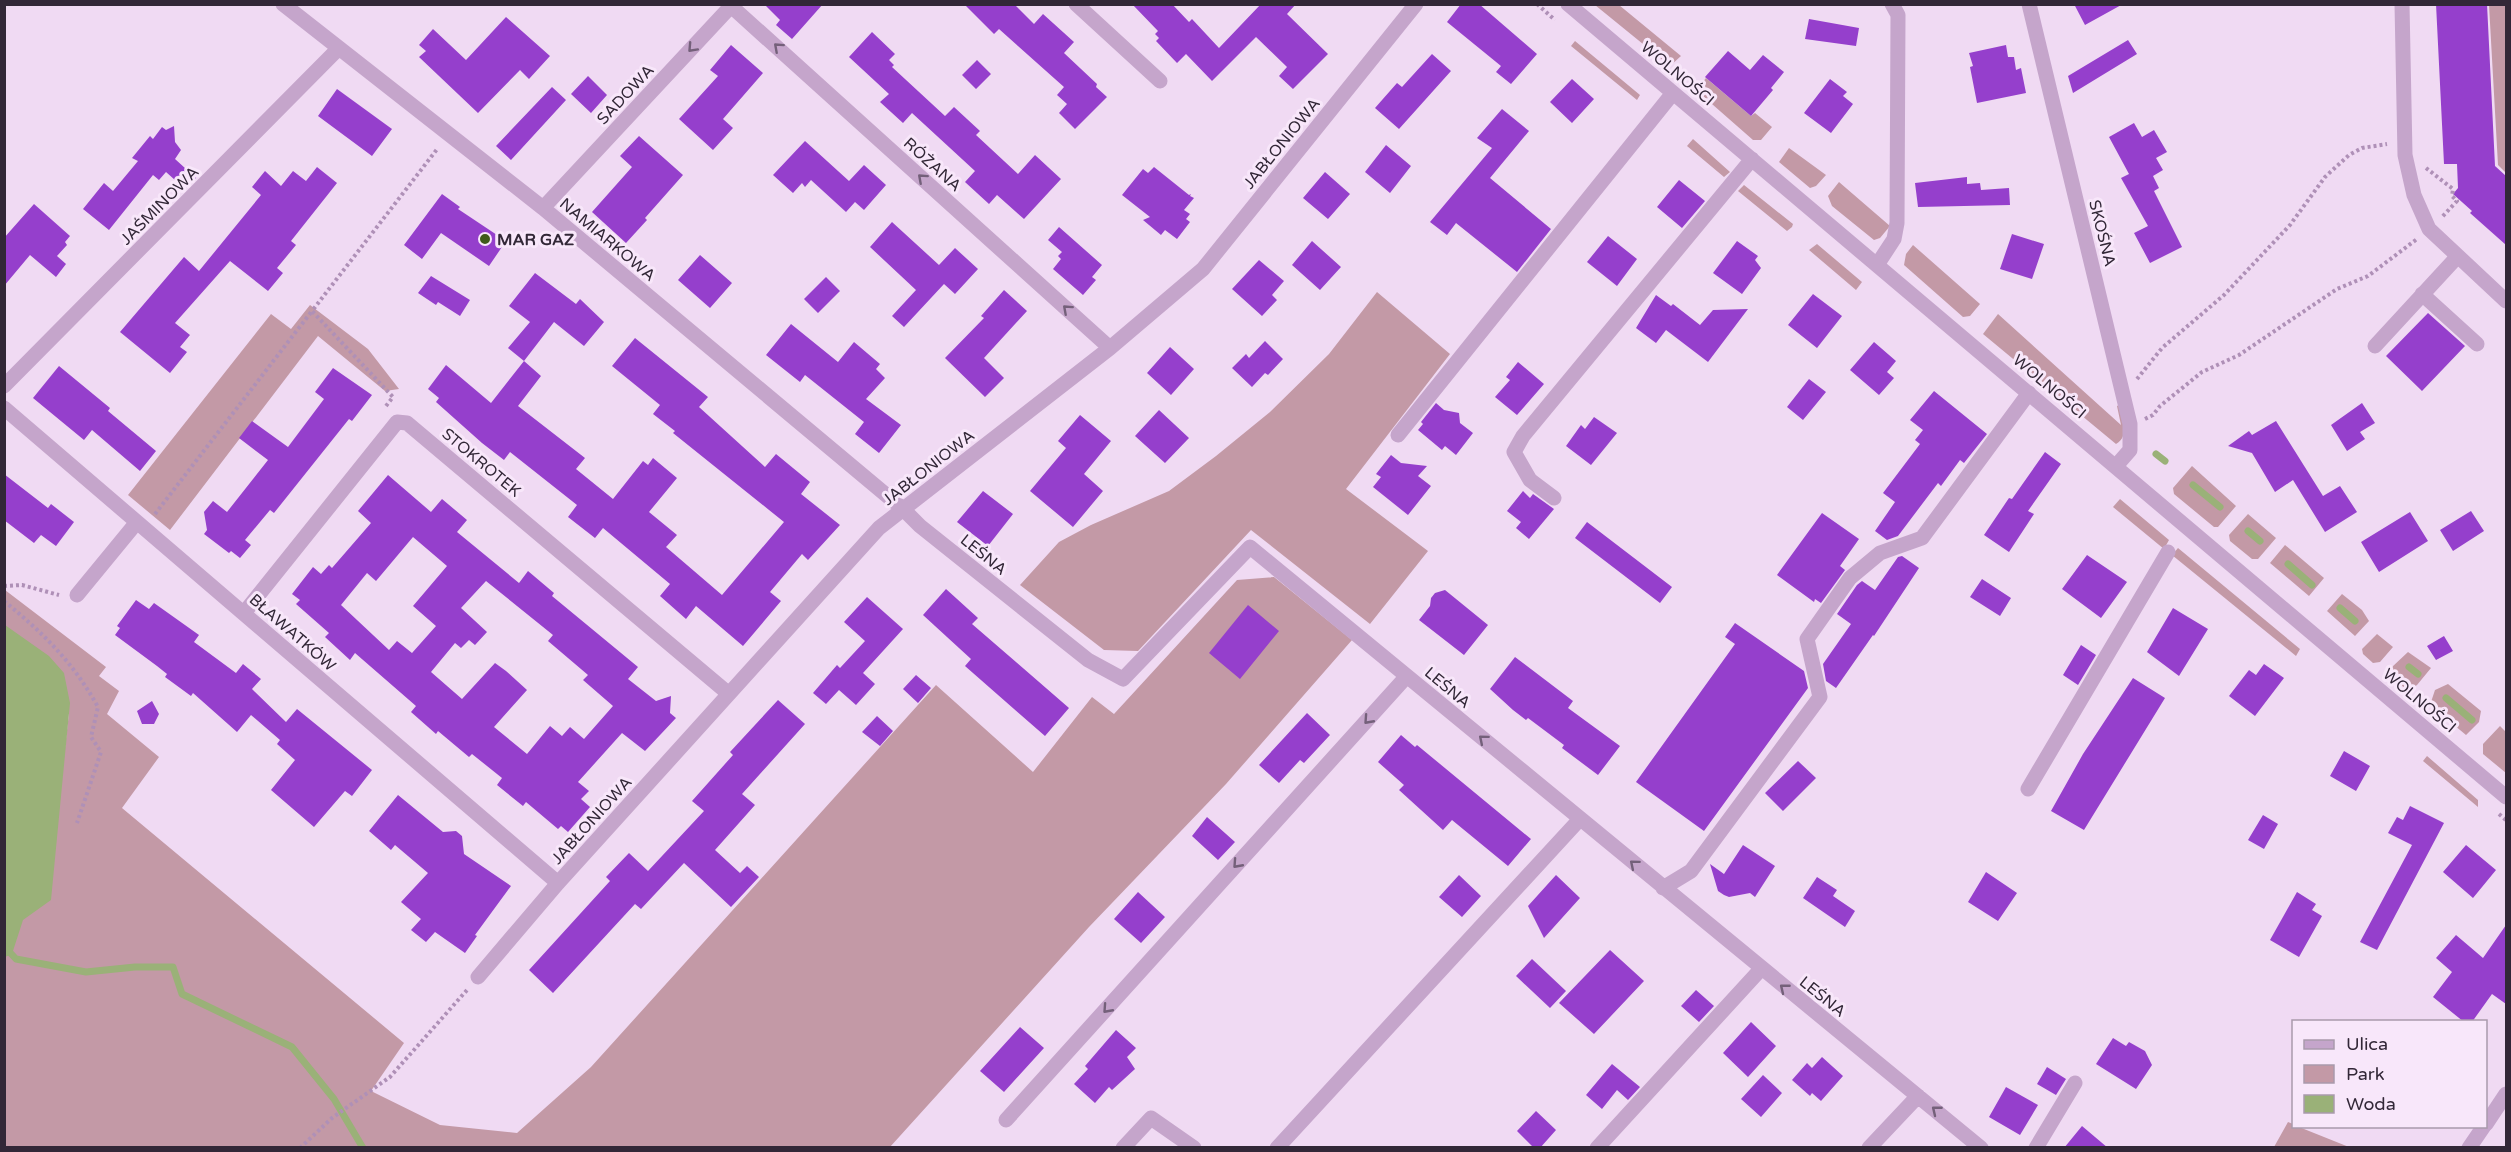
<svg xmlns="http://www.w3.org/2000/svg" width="2511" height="1152" viewBox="0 0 2511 1152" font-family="'Varela Round',sans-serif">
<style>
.green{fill:#c399a6}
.water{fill:#9ab178}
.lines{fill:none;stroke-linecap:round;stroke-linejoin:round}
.stream{stroke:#9ab178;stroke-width:7}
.building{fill:#953fcc;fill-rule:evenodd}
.path{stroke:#af90b7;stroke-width:4;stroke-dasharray:3 3;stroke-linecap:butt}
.minor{stroke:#c5a5cb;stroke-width:15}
.oneway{stroke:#74607a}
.poi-dot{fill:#3f5a1a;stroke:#f8e7fa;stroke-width:2}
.labels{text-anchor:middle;stroke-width:6;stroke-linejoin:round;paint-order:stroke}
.street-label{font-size:16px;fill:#322737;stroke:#f8e7fa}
.poi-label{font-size:16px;font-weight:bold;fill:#322737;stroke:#f8e7fa;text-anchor:start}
</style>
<rect width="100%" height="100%" fill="#f0daf3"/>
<path class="green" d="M1595,5H1619L1681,56L1670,66Z
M2489,5H2506V173L2498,165Z
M1575,41L1640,95L1637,100L1571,46Z
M1706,78L1751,116L1755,113L1772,127L1761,140H1753L1696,90Z
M1693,139L1730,172L1724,177L1687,146Z
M1789,148L1826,175L1816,186L1810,188L1779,162Z
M1839,182L1890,226L1880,238L1874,240L1832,206L1828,196Z
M1744,185L1793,224L1792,227L1787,231L1738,191Z
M1817,244L1862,282L1856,290L1809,250Z
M1913,245L1980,304L1970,316L1963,317L1904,265L1906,254Z
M1377,292L1450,354L1346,489L1428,551L1370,624L1251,530L1138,651L1104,650L1020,585L1059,542L1091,525L1169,491L1216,456L1270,412L1329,354Z
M310,305L368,349L399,389L385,391L318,336L170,530L128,495L271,314L291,329Z
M1998,314L2121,425L2117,406L2121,404C2123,418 2130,436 2116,444L1983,334Z
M2192,466L2236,506L2218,527H2214L2174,494L2173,488Z
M2120,499L2169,540L2164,549L2113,507Z
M2248,514L2276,538L2258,559H2252L2230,541L2229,535Z
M2285,545L2324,578L2309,596L2270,563Z
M2178,548L2300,649L2296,656L2172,555Z
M1274,577L1352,640L1226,784L1089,927L890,1147H5L4,912L61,782L69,713L5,677V590L106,667L99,676L119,691L107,714L159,757L122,808L404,1043L371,1091L440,1125L517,1133L591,1067L936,685L1033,772L1092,697L1114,714L1237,580Z
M2342,594L2362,610L2369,621L2355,636L2327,611Z
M2377,634L2393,647L2380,662L2373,663L2363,654L2362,649Z
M2408,652L2431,668L2417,685L2408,691L2390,675L2392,667Z
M2448,684L2481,711L2479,722L2466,735L2430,705L2435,690Z
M2500,726L2506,732V773L2483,754V744Z
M2427,756L2478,800V807L2423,761Z
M2288,1122L2293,1124L2294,1126L2299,1127L2349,1147H2274Z"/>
<path class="water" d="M5,625L49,656L64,673L70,703L51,900L23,920L12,954L5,957Z"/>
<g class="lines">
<path class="stream" d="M2156,454L2165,461
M2193,485L2220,507
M2248,531L2260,541
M2288,564L2312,585
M2340,608L2355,621
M2409,667L2418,674
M2446,698L2472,720
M4,946L16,959L86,972L135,967H173L182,994L292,1047L334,1099L363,1148"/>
</g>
<path class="building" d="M764,4H823L792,39L776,25L780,20Z
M964,4H1014L1034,24L1043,14L1074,42L1064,53L1097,84L1096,87L1107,97L1075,129L1059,113L1067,104L1057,95L1064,87L999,29L994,34Z
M1132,4H1172L1189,22L1192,19L1219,48L1261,4H1296L1287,14L1328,54L1293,89L1279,76L1287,67L1256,37L1212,81L1186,54L1177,63L1156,41L1159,38L1155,34L1158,31Z
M1461,4H1479L1537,54L1511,84L1496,72L1501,66L1447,22Z
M2074,4H2123L2085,25Z
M2436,4H2487L2495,166L2506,176V245L2470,213L2472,211L2453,194L2458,188L2457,164H2444Z
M506,17L550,56L529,79L520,70L478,113L419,57L426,51L419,45L433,29L466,60Z
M1809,19L1859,28L1856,46L1805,39Z
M872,32L895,54L889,60L894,65L892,67L945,116L954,107L980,131L976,135L1018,174L1035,155L1061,179L1024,219L997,195L989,204L965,182L975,171L912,113L903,123L880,102L889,94L849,57Z
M2128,40L2137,54L2073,93L2068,76Z
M731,45L763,73L723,119L733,128L713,150L679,119L718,76L710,70Z
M2006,45L2008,57H2014L2016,70L2021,68L2026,93L1977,103L1970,67L1973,66L1969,53Z
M1728,51L1750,70L1763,55L1784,72L1771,88L1773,90L1751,116L1705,77Z
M1432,54L1451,71L1399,129L1375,108L1397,83L1402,87Z
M977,60L991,74L976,89L962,75Z
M588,76L607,95L591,113L571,94Z
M1572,79L1594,99L1572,123L1550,102Z
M1830,79L1847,92L1843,96L1853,104L1831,133L1804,113Z
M552,87L566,100L511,160L496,146Z
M337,89L392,129L372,156L318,116Z
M1502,109L1529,131L1490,178L1551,229L1517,272L1456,223L1447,235L1430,222L1492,148L1477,138Z
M2134,123L2142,137L2154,130L2167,152L2156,158L2163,170L2153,176L2159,188L2154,191L2182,247L2150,263L2134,233L2148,226L2121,178L2129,174L2109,137Z
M174,126L175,142L181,150L175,159L196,178L185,189L166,172L159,180L153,175L109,230L83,209L104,183L113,191L138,161L132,158L150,136L153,139L162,127L166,130Z
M639,136L683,175L645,218L647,220L626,243L592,212L632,167L620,156Z
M805,141L849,181L864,165L886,185L864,210L855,202L846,212L811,180L805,187L802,183L793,193L773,175Z
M1386,145L1411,166L1390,193L1365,172Z
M317,167L337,183L291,241L296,245L277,268L283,273L268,291L230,261L175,323L190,335L180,347L187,352L170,373L120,332L184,257L199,271L261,195L252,187L265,171L281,186L293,171L306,181Z
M1154,167L1189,195L1191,194L1190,196L1194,198L1184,210L1190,214L1186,219L1190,222L1177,239L1165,230L1161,235L1143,220L1150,217L1122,195L1143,169L1148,173Z
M1325,172L1350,194L1328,219L1303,198Z
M1967,177V184L1980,183L1981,190L2009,188L2010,205L1918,207L1915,183Z
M1679,180L1705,201L1682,228L1657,207Z
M442,194L460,207L458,209L506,241L489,266L441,233L422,259L404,245Z
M34,204L70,236L65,242L67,245L57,256L66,264L56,277L30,255L4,286V238Z
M892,222L939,265L955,248L978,269L955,294L944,284L904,327L892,316L916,290L870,247Z
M1059,227L1102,265L1092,277L1096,280L1083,295L1053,269L1061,259L1058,256L1062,252L1048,240Z
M2012,234L2044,244L2032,279L2000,269Z
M1608,236L1637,259L1617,286L1587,262Z
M1312,241L1341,267L1320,290L1292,265Z
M1737,241L1758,256L1755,260L1761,268L1742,294L1713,273Z
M700,255L732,283L710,308L678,280Z
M1259,260L1284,281L1272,295L1277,300L1262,316L1232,289Z
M535,273L576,304L580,299L604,322L584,346L554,322L524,361L508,348L530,322L509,306Z
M431,276L470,300L460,316L438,302L436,305L418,293Z
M826,277L840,291L818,313L804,299Z
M1004,290L1027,311L984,358L1004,378L985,397L945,358L984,318L981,316Z
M1813,294L1842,316L1817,348L1788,325Z
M1656,295L1671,306L1673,304L1700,325L1713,310L1748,309L1708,362L1666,330L1656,343L1636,328Z
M2428,313L2465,346L2422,391L2386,356Z
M791,324L838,362L854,342L880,364L876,369L885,378L866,399L901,425L879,453L855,434L864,422L805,375L800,382L766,355Z
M635,338L708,397L699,407L765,467L776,454L810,482L801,494L840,525L808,560L802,554L770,592L781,601L743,646L696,606L686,619L660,596L670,584L603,528L595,538L568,517L577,505L510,452L504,460L482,443L436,402L439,398L428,389L446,365L491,403L524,361L541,376L518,406L585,458L576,469L613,499L643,461L648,465L653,458L677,478L649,512L677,535L666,547L722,595L784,522L673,433L675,431L653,414L660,405L612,366Z
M1265,341L1283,359L1268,375L1265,373L1252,387L1232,368L1246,354L1249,358Z
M1874,342L1896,361L1887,372L1894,378L1879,395L1850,370Z
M1170,347L1194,369L1171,395L1147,373Z
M1518,362L1544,384L1517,415L1495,397L1510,380L1506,377Z
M59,366L110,408L108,411L156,451L140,471L92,430L84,440L33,398Z
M333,368L372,395L352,421L349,419L274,513L270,510L245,540L251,545L240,558L231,551L229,553L204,534L207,530L204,512L213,501L227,512L268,460L239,438L252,421L288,447L324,399L315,392Z
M1809,379L1826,392L1803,420L1787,407Z
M1934,391L1987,434L1964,463L1960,460L1941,486L1938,483L1898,536L1887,540L1875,531L1895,502L1883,493L1920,444L1915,440L1923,430L1910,420Z
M1436,403L1444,410L1459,413L1460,423L1473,433L1456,455L1445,446L1442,450L1418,430L1423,424L1421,422Z
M2362,403L2375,423L2360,432L2365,439L2347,451L2331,425Z
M1159,410L1189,438L1165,463L1135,436Z
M1080,415L1111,441L1084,474L1103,491L1073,527L1030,491L1066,448L1058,441Z
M1594,417L1617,433L1591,465L1566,446L1581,425L1585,429Z
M2276,421L2323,496L2340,486L2357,512L2325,532L2293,480L2275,492L2252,453L2228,446L2249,431L2252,435Z
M2045,452L2061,464L2028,511L2034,514L2009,552L1984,535L2009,498L2012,499Z
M1391,455L1401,463L1427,466L1418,476L1431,486L1408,515L1373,487L1381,477L1376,474Z
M4,474L48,508L51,504L74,522L56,546L41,535L34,543L4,520Z
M388,475L431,512L442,499L467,520L457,532L519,583L528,571L554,593L552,596L638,667L628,679L656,701L671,696L670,713L676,718L645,751L622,733L578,782L589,791L581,799L590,807L568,832L561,826L558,829L526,802L523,806L497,785L502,778L472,754L469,757L438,731L436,734L411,712L416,706L355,653L350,660L325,637L329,633L296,604L300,600L292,594L313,567L321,574L329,565L332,568L371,523L358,511ZM413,537L447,566L413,606L436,626L412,653L397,641L389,650L341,605L367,573L376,581ZM486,581L553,635L548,641L588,675L583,680L613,706L584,739L570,727L562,736L550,726L527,754L494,727L527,690L506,671L495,663L462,699L431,672L455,643L461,648L469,640L475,645L487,632L461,608Z
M983,491L1013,514L988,546L957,522Z
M1523,491L1530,498L1533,494L1554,509L1529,539L1516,528L1521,522L1507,511Z
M2471,511L2484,531L2453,551L2440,530Z
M2410,512L2428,541L2379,572L2361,542Z
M1822,513L1859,539L1840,566L1845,570L1821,603L1815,599L1814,602L1777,575Z
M1587,522L1672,587L1660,603L1575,538Z
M2087,555L2127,582L2101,618L2062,589Z
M1902,556L1919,568L1874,636L1873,635L1836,688L1826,681L1823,664L1851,624L1837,614L1857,585L1862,581L1875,590L1898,557Z
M1982,579L2011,598L2000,616L1970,597Z
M946,589L978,618L972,624L1069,708L1045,736L965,666L971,659L923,615Z
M1445,590L1488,625L1464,655L1419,620L1430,606L1431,598L1435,593Z
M867,597L903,629L863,673L875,684L856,705L839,690L826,704L813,693L837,665L840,668L865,641L844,622Z
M136,600L149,609L154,603L199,635L194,642L236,673L243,664L261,679L252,689L286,722L297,709L372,770L352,796L345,791L314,827L271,790L295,760L277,744L280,740L251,715L237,732L193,693L191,696L165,677L167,674L157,666L115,635L120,628L117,626Z
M1248,605L1279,631L1240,679L1209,653Z
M2173,608L2208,629L2179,676L2147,652Z
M1735,623L1804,671L1808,688L1704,831L1636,782L1735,644L1725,637Z
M2444,636L2453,651L2436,660L2427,646Z
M2081,645L2096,655L2078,685L2063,675Z
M1515,657L1573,701L1568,708L1620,746L1598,775L1562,748L1564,745L1528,718L1526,720L1513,710L1490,689Z
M2264,664L2284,678L2255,716L2229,696L2249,670L2256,675Z
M916,675L931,688L918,703L903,689Z
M2133,678L2165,698L2084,830L2051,811L2083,754Z
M778,700L805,724L742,794L755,805L715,850L740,873L747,866L759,877L731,907L684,863L641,909L635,904L553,993L529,970L610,881L606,877L629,853L648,871L704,811L692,801L733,755L730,752Z
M152,701L159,714L154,724H142L137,711Z
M1307,713L1330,735L1304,763L1300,760L1279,783L1259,765Z
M877,716L893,731L880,746L862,732Z
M1401,735L1415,747L1417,745L1531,839L1508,866L1452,820L1443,830L1399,790L1404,785L1378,762Z
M2344,751L2370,766L2356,791L2330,776Z
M1798,761L1816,778L1783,811L1765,793Z
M398,795L443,832L456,831L462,836L464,854L511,886L475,935L477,936L465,953L435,932L426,942L411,930L421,919L401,902L428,873L395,845L391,850L369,831Z
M2410,806L2444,823L2377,950L2360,942L2412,845L2388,833L2397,817L2403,820Z
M2263,815L2278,824L2264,849L2248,840Z
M1207,817L1235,842L1218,860L1192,836Z
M1743,845L1775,866L1755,897L1750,893L1729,897L1724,895L1718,891L1710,864L1724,874Z
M2466,845L2496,870L2473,898L2443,872Z
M1986,872L2017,893L1998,921L1968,902Z
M1459,875L1481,896L1462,917L1439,897Z
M1556,875L1580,898L1544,938L1528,906Z
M1817,877L1837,890L1833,896L1855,911L1845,927L1803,898Z
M1138,892L1165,917L1141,943L1114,919Z
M2297,892L2316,904L2312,910L2322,916L2299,957L2270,940Z
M2506,925V1004L2492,994L2472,1022H2464L2433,997L2452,972L2436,958L2456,935L2483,958Z
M1610,950L1644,981L1594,1034L1559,1003Z
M1532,959L1566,991L1550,1008L1516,976Z
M1696,990L1714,1006L1699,1022L1681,1006Z
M1751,1022L1776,1046L1748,1077L1723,1053Z
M1020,1027L1044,1048L1004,1092L980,1071Z
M1116,1030L1136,1048L1127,1057L1135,1069L1112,1090L1109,1087L1095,1103L1074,1084L1088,1069L1085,1066Z
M2113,1038L2126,1046L2129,1042L2145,1051L2152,1065L2136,1089L2096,1064Z
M1822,1057L1843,1076L1821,1101L1812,1093L1810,1096L1792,1080L1807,1063L1812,1068Z
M1612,1064L1640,1087L1628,1100L1617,1090L1602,1109L1586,1095Z
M2047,1067L2066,1079L2056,1095L2037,1084Z
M1763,1075L1782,1093L1761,1117L1741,1099Z
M2006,1087L2038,1105L2020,1135L1989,1117Z
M1536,1111L1556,1130L1540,1148H1534L1517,1131Z
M2082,1126L2108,1148H2064Z"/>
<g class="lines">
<path class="path" d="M1537,4L1555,20
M2426,168L2453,189L2452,196L2457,201L2442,217
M2137,379L2162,348L2224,295L2290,225L2325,177L2349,155L2362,148L2387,144
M386,406L393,397L312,311L438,148
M2145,419L2153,415L2160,406L2202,372L2239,355L2337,289L2368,276L2417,239
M155,514L312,311
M4,586L22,585L59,595
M4,601C43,633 73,662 98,707L91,737L101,752L77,823
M2499,814L2506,820
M300,1148L332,1118L390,1077L467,990"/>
<path class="minor" d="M283,4L543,208L903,509L920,526L1088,660L1123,679L1250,547L1981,1148
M1076,4L1160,81
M1568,4L2506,797
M2029,4L2130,424V450L2116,466
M2402,4L2405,155L2414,195L2429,229L2506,301
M731,6L1110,348
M543,208L733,4
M1877,265L1894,239L1897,223L1898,15L1892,4
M2422,294L2477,344
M2375,346L2458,256
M4,386L338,49
M4,408L558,883
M1398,435L1673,93
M1554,498L1530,480L1514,452L1523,436L1752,159
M77,595L137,522
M244,613L397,422L407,423L729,694
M2028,789L2168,552
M1663,888L1691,871L1820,697L1807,639L1850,578L1880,553L1922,538L2029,393
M478,977L558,883L879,528L1110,348L1203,269L1416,4
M1006,1120L1407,676
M2486,1124L2506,1094
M1123,1148L1151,1118L1194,1148
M1277,1148L1580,819
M1597,1148L1761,969
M1869,1148L1918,1096
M2036,1148L2075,1083
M2469,1148L2484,1126"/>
</g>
<defs><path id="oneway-chevron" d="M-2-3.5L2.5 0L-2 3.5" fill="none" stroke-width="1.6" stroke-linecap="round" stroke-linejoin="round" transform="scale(1.5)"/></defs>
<g class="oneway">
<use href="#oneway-chevron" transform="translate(778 47) rotate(-138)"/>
<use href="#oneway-chevron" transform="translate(692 48) rotate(133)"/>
<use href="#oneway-chevron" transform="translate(922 178) rotate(-138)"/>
<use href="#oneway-chevron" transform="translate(1067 309) rotate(-138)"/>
<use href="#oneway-chevron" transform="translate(1368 720) rotate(132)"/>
<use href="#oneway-chevron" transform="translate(1483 739) rotate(-140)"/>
<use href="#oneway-chevron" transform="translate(1237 864) rotate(132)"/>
<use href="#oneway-chevron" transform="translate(1634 864) rotate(-140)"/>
<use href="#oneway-chevron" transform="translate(1784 988) rotate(-141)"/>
<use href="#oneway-chevron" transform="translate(1107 1009) rotate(132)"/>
<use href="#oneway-chevron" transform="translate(1936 1110) rotate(-141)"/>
</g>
<circle class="poi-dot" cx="485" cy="239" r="6"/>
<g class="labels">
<g class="street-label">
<text transform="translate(1678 73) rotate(40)" y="6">WOLNOŚCI</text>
<text transform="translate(625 94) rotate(-47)" y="6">SADOWA</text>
<text transform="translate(1281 143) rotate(-51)" y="6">JABŁONIOWA</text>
<text transform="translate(933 164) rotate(42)" y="6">RÓŻANA</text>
<text transform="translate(159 205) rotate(-45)" y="6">JAŚMINOWA</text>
<text transform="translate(2103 233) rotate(76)" y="6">SKOŚNA</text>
<text transform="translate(608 239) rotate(40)" y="6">NAMIARKOWA</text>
<text transform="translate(2050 386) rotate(40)" y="6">WOLNOŚCI</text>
<text transform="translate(482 462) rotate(40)" y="6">STOKROTEK</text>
<text transform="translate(928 467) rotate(-38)" y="6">JABŁONIOWA</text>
<text transform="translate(984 554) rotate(39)" y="6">LEŚNA</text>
<text transform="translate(293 632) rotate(41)" y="6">BŁAWATKÓW</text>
<text transform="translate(1448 687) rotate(40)" y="6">LEŚNA</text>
<text transform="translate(2420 700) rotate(40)" y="6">WOLNOŚCI</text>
<text transform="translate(591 820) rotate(-48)" y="6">JABŁONIOWA</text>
<text transform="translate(1823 996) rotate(39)" y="6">LEŚNA</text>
</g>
<g class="poi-label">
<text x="497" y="245">MAR GAZ</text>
</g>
</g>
<rect width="2511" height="1152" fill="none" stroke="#322737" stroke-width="12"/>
<rect x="2292" y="1020" width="195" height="108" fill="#f8e7fa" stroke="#a99aac" stroke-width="1.5"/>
<rect x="2304" y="1040" width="30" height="9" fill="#c5a5cb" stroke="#a99aac" stroke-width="1.5"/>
<text x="2346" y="1050" font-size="18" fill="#322737">Ulica</text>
<rect x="2304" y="1065" width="30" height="18" fill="#c399a6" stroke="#a99aac" stroke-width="1.5"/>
<text x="2346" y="1080" font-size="18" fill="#322737">Park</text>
<rect x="2304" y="1095" width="30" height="18" fill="#9ab178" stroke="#a99aac" stroke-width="1.5"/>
<text x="2346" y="1110" font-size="18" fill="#322737">Woda</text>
</svg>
